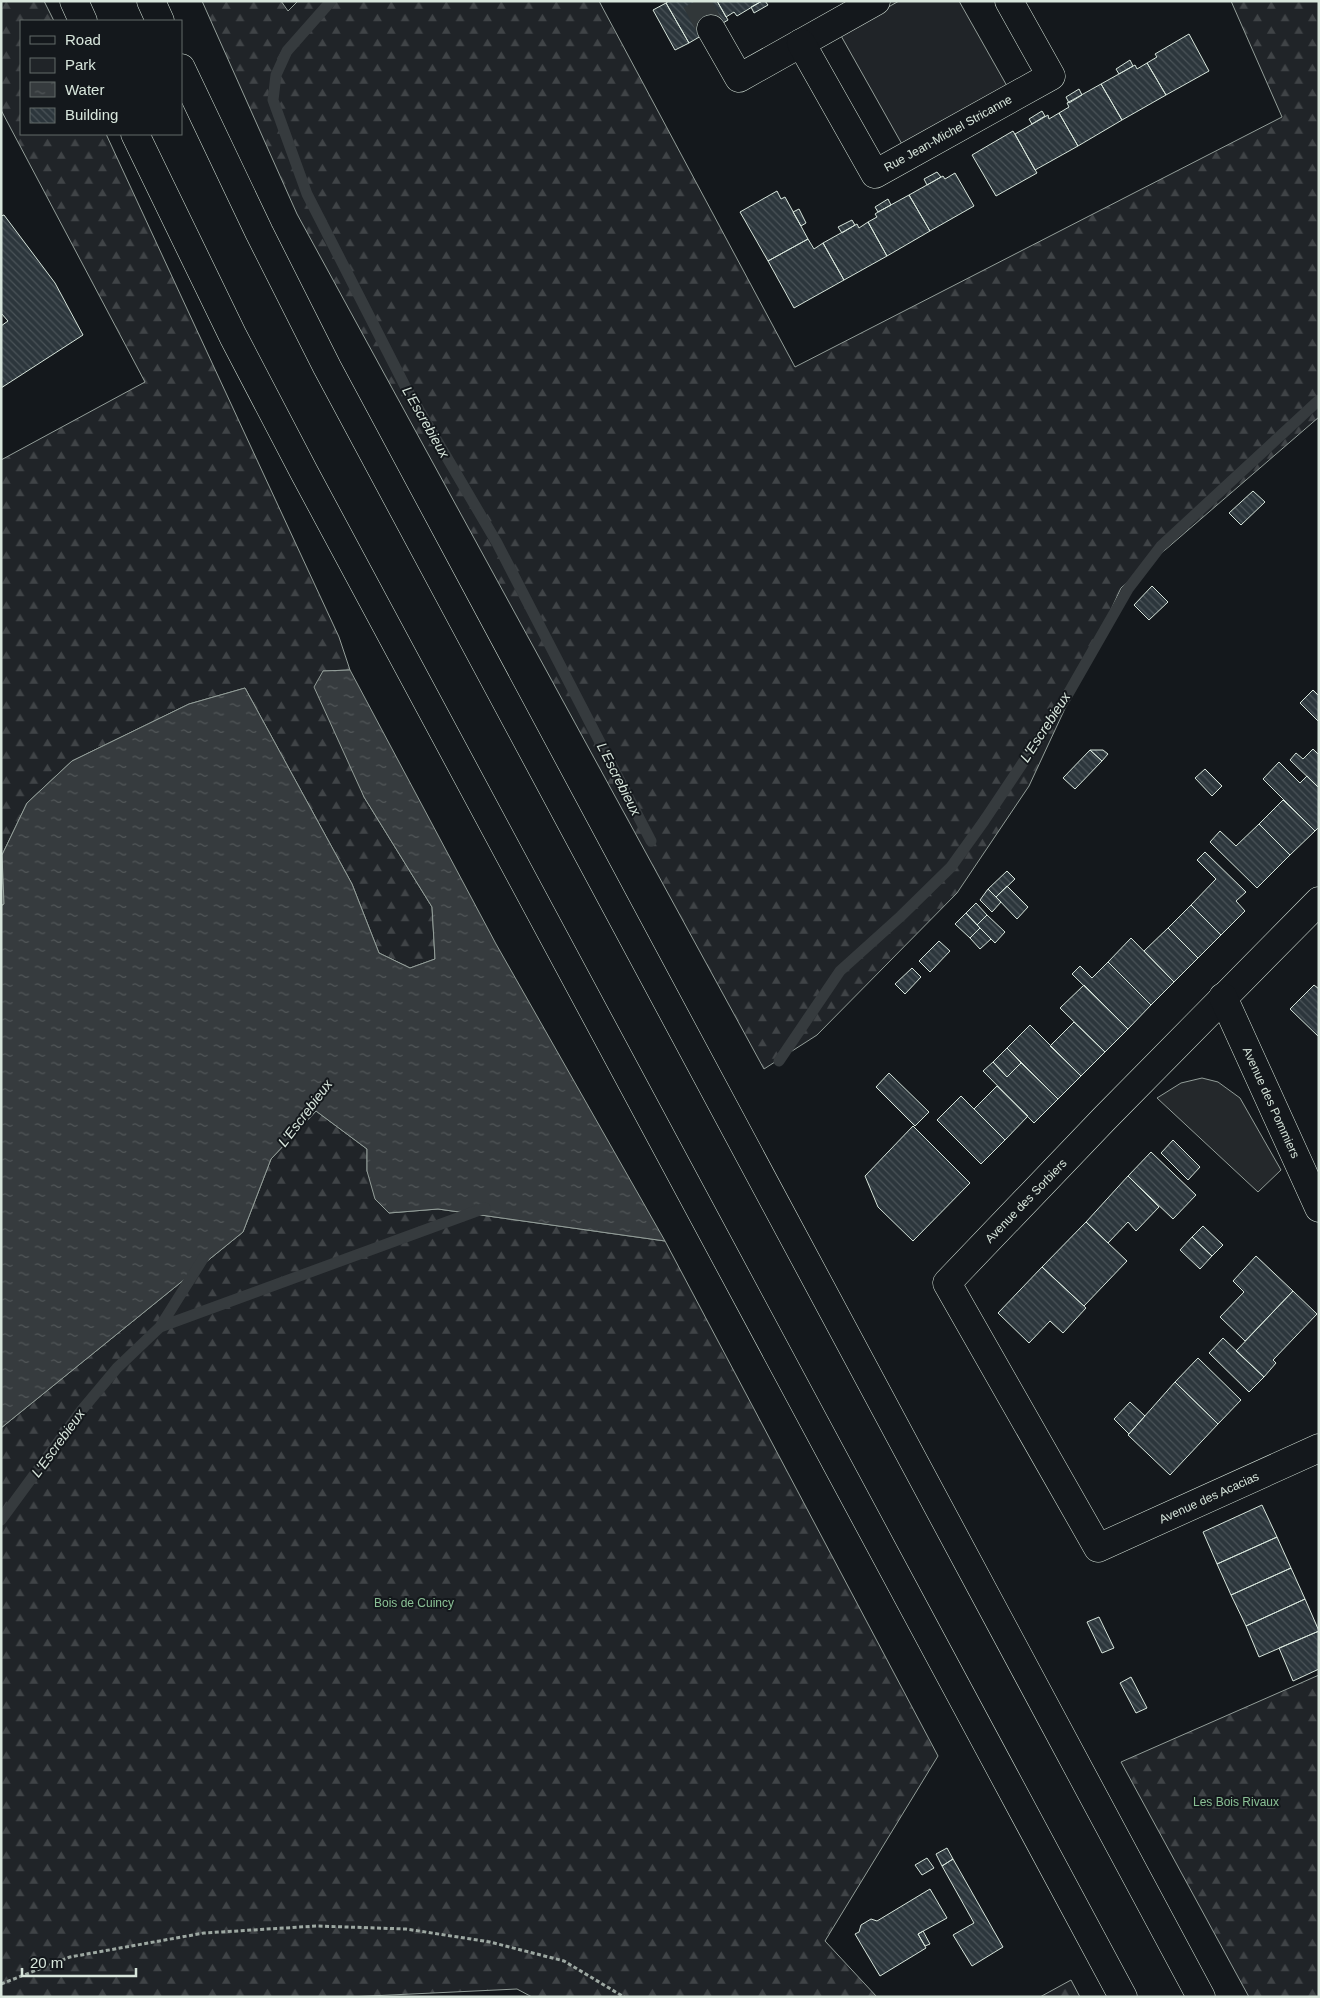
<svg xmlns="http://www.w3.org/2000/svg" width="1320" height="1998" viewBox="0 0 1320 1998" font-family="Arial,sans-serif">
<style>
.green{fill:#202428;stroke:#939e99}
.forest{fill:url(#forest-firs);stroke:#939e99}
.parking{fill:#24282b;stroke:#939e99}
.water{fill:url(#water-ripples);stroke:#939e99}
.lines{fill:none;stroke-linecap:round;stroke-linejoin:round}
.stream{stroke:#363b3e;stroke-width:11}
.building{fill:url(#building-back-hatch);stroke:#d8e6dc}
.street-tunnel{stroke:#313739;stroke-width:28;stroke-dasharray:28 14;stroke-linecap:butt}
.street-casing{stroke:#d8e6dc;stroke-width:29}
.highway-casing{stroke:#d8e6dc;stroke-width:29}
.path{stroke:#9da8a2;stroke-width:3;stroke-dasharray:4 2.5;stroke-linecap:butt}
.street{stroke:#14181c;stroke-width:28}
.highway{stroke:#14181c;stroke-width:28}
.labels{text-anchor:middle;stroke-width:4;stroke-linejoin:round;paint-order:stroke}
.street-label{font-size:12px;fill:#d8e6dc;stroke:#14181c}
.park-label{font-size:12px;fill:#8ac095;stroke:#14181c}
.water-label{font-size:14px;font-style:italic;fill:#d8e6dc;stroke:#14181c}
</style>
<defs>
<pattern id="forest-firs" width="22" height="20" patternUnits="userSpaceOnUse" patternTransform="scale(1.25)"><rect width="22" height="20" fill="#202428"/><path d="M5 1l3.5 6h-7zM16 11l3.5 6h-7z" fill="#404447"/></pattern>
<pattern id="water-ripples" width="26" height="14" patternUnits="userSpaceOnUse" patternTransform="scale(1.25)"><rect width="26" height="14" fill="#363b3e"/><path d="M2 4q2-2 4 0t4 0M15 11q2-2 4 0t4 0" fill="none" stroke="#525759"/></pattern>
<pattern id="building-back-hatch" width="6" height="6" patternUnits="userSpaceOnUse" patternTransform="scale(1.25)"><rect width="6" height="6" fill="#2c363c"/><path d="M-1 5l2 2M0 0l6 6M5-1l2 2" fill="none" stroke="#4a5358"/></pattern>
</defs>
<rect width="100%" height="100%" fill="#14181c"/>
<path class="green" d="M899,1H959L1007,86L903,146L840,34Z"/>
<path class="forest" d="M1,1H44L54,21H21V134H106L339,637L350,670L323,671L364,797L432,907L435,959L410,968L379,953L352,884L245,688L189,704L72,761L27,803L2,855L4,904L1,906V460L145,382L1,110Z
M202,1H281L288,11L298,1H599L795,367L1282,117L1231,1H1319V417L1121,588L1029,786L957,893L817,1035L764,1069L297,214Z
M316,1111L367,1149V1171L389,1213L438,1209L665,1241L938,1756L825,1941L877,1997H532L517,1989L348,1997H1V1428L243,1232L271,1159Z
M1319,1675V1997H1249L1121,1762Z
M1071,1980L1080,1997H1040Z"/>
<path class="parking" d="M1202,1078L1218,1082L1240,1098L1281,1170L1258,1192L1157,1098L1181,1083Z"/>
<path class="water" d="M350,670L496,944L665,1241L438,1209L389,1213L375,1199L367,1171V1149L316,1111L271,1159L243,1232L1,1428V906L4,904L2,855L27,803L72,761L189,704L245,688L352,884L379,953L410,968L435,959L432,907L364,797L314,687L323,671Z"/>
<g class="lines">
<path class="stream" d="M331,1L287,51L276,75L273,100L307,194L405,386L497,543L651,841
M779,1061L840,971L901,916L951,867L984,821L1064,701L1128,589L1161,546L1319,400
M160,1327L485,1208
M1,1520L81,1411L117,1368L160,1327L204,1257"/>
</g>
<path class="building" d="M669,1H717L728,20L689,43L666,3Z
M717,1H762L737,16L734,12L726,17Z
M762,1H765L768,5L754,13L751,7Z
M666,3L689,43L675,50L653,10Z
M1189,34L1209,71L1166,95L1147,63L1157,57L1155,54Z
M1130,60L1133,66L1119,74L1116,69Z
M1147,63L1166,95L1122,120L1101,84L1135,65L1137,69Z
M1101,84L1122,120L1078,146L1059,113L1069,107L1067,103Z
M1079,89L1082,95L1069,103L1066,97Z
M1042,111L1045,116L1032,124L1029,119Z
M1059,113L1078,146L1035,170L1015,134L1048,115L1049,119Z
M1013,131L1037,173L996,196L972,155Z
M937,172L941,177L927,185L924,179Z
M955,173L974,206L930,231L909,195L943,176L945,179Z
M777,191L781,199L785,197L808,239L768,261L740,212Z
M909,195L930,231L887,256L868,222L877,217L875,214L878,212Z
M888,199L891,205L878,212L875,207Z
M799,209L806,223L801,226L793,212Z
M4,215L55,283L83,335L1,388V326L8,321L1,313V216Z
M852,220L855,225L842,233L838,227Z
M868,222L887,256L844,280L823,243L857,224L859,228Z
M808,239L814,249L823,243L844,280L794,308L768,261Z
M1253,491L1265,502L1241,525L1229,513Z
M1152,586L1168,602L1149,620L1134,605Z
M1313,690L1319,696V722L1300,703Z
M1313,749L1319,755V788L1290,760L1296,753L1303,759Z
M1090,750L1102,761L1075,789L1063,778Z
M1090,750H1103L1108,754L1102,761Z
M1279,762L1300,783L1307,776L1319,788V827L1315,831L1263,779Z
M1205,769L1222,786L1212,796L1195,778Z
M1283,800L1315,831L1290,855L1259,824Z
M1259,824L1290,855L1257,888L1210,842L1220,831L1236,846Z
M1205,852L1246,892L1236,901L1245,911L1221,935L1191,905L1216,879L1197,860Z
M1007,871L1015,879L996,897L988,889Z
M1007,886L1028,907L1017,919L996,897Z
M988,889L1001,902L992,912L980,900Z
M976,903L987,915L977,925L966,913Z
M1191,905L1221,935L1198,958L1168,928Z
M966,913L980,928L970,938L955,924Z
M987,915L1005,932L995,943L977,925Z
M980,928L991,939L980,949L970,938Z
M1168,928L1198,958L1174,982L1144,951Z
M1131,938L1174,982L1151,1005L1108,962Z
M939,941L950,951L930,972L919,961Z
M1108,962L1151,1005L1128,1029L1072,974L1080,966L1092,978Z
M912,968L921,977L905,994L895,984Z
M1084,985L1128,1029L1105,1052L1060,1008Z
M1314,985L1319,989V1037L1290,1009Z
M1074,1022L1105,1052L1081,1076L1050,1046Z
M1030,1025L1081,1076L1058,1099L1007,1048Z
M1007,1048L1021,1063L1007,1077L993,1062Z
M993,1062L1007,1077L1021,1063L1058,1099L1034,1123L983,1071Z
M889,1073L929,1112L915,1126L876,1087Z
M997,1086L1028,1116L1005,1140L974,1109Z
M961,1096L1005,1140L981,1164L937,1120Z
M913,1126L970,1183L913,1241L878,1207L865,1176Z
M1173,1140L1200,1167L1188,1180L1161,1153Z
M1151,1152L1196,1195L1173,1219L1128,1176Z
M1128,1176L1159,1207L1136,1231L1128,1222L1108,1243L1086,1222Z
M1086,1222L1127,1261L1084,1306L1042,1267Z
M1203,1226L1223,1245L1212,1256L1192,1237Z
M1192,1237L1212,1256L1200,1269L1180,1250Z
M1256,1256L1293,1291L1245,1341L1220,1317L1244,1292L1233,1281Z
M1042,1267L1086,1308L1063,1333L1050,1321L1029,1343L998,1313Z
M1293,1291L1317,1314L1273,1360L1276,1363L1264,1377L1236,1351Z
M1223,1338L1264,1377L1249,1392L1209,1353Z
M1198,1358L1241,1400L1218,1424L1175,1382Z
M1175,1382L1218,1424L1170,1475L1128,1435Z
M1130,1402L1145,1416L1129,1434L1114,1419Z
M1262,1505L1277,1537L1217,1564L1203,1532Z
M1277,1537L1291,1568L1231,1595L1217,1564Z
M1291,1568L1305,1599L1246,1626L1231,1595Z
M1305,1599L1319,1631L1259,1657L1246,1626Z
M1099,1617L1114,1648L1102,1653L1087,1622Z
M1319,1631V1669L1293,1681L1279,1648Z
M1131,1677L1147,1708L1136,1713L1120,1683Z
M947,1848L953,1859L942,1866L936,1854Z
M927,1858L934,1868L922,1875L915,1865Z
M953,1859L1003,1947L972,1966L953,1935L974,1923L942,1866Z
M930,1889L947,1918L918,1934L926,1948L880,1976L855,1934L859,1932L861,1925L871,1919L877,1921Z
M923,1931L930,1944L925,1946L918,1934Z"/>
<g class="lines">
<path class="street-tunnel" d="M696,1L711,29"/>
<g class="street-casing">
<g id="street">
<path d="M711,29L739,78L876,1"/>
<path id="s1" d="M801,43L875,174L1051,76L1009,1"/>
<path id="s2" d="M1319,901L1104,1119L947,1283L1098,1548L1319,1448"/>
<path id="s3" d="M1223,997L1319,1208"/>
</g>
</g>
<g class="highway-casing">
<path id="highway" d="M74,1L83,21
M151,1L160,21
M181,68L259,232L327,367L1201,1997
M135,134L233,336L304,472L1123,1997"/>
</g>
<path class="path" d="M1,1984L70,1957L204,1933L317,1926L406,1929L490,1942L564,1961L624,1997"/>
<use href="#street" class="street"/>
<use href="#highway" class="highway"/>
</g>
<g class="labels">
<g class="street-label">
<text dy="4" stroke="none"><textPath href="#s1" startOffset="234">Rue Jean-Michel Stricanne</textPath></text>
<text dy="4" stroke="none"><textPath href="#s3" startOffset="116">Avenue des Pommiers</textPath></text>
<text transform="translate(1026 1201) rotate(-46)" y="4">Avenue des Sorbiers</text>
<text dy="4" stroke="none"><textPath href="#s2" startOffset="960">Avenue des Acacias</textPath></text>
</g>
<g class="park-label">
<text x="414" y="1607">Bois de Cuincy</text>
<text x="1236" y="1806">Les Bois Rivaux</text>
</g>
<g class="water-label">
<text transform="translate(426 422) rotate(60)" y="5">L'Escrebieux</text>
<text transform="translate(1045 727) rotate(-57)" y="5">L'Escrebieux</text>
<text transform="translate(619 779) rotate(63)" y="5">L'Escrebieux</text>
<text transform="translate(305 1113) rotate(-53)" y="5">L'Escrebieux</text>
<text transform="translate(58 1443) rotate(-54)" y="5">L'Escrebieux</text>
</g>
</g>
<rect width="1320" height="1998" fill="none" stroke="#d8e6dc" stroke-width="5"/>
<rect x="20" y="20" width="162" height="115" fill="#14181c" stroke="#626a69"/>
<rect x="30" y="36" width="25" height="8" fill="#14181c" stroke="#626a69"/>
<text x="65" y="45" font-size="15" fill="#d8e6dc">Road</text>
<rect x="30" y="58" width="25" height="15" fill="#202428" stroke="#626a69"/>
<text x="65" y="70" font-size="15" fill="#d8e6dc">Park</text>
<rect x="30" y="82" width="25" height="15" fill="url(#water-ripples)" stroke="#626a69"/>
<text x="65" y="95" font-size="15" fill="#d8e6dc">Water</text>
<rect x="30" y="108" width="25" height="15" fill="url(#building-back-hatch)" stroke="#626a69"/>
<text x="65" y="120" font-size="15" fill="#d8e6dc">Building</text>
<path d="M22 1968v8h114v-8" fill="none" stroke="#d8e6dc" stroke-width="2.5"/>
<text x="30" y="1968" font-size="15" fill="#d8e6dc" stroke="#14181c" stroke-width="4" paint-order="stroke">20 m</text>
</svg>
